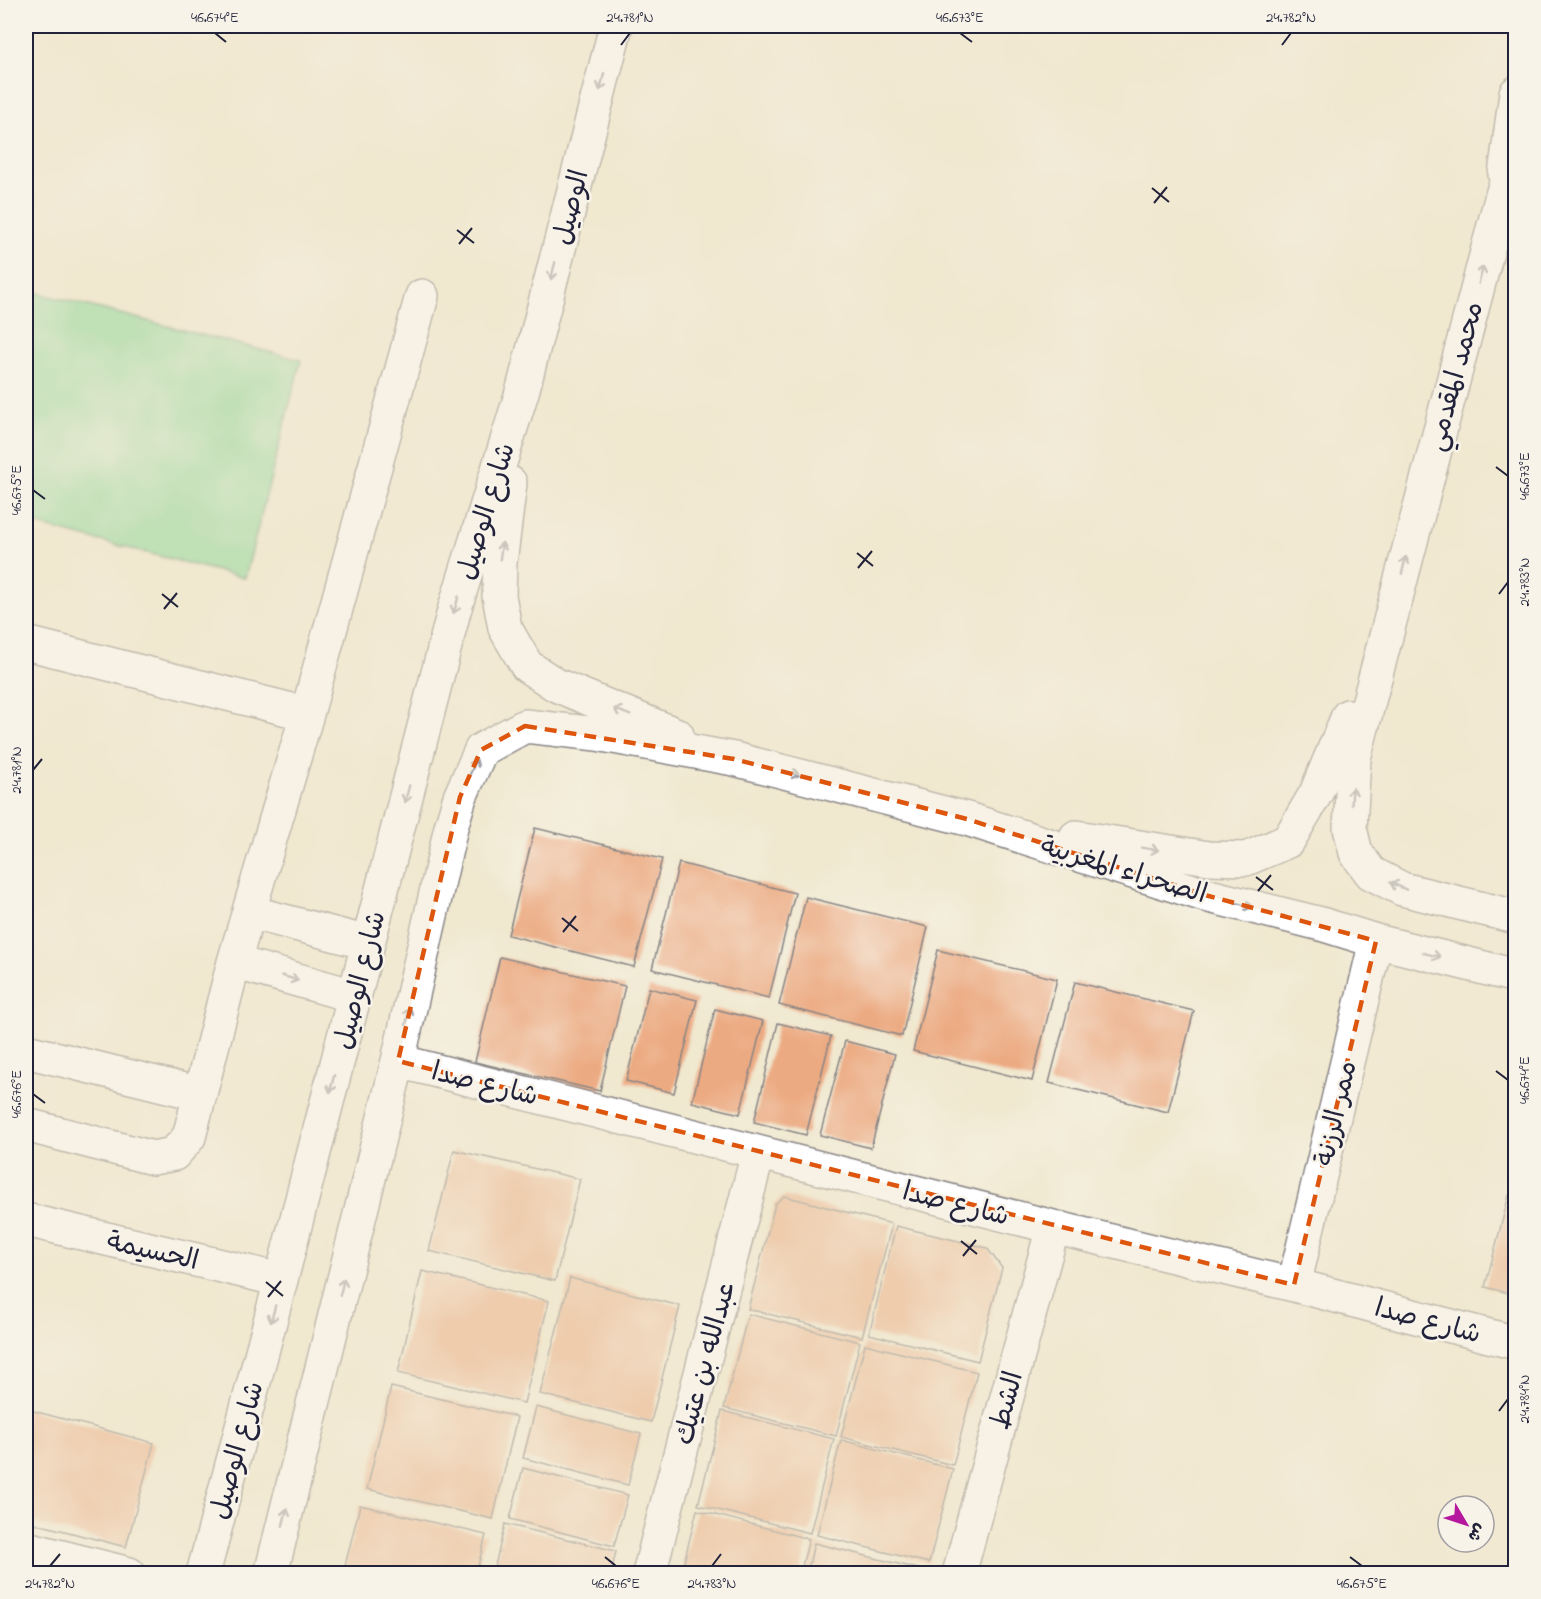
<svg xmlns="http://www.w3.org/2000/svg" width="1541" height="1599" viewBox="0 0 1541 1599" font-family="'Indie Flower','Playpen Sans Arabic',sans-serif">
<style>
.green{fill:#85d798;stroke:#547c6a;stroke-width:1.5}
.building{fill:#ecaa82}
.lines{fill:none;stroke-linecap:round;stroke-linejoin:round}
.minor-casing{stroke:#898585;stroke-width:36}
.minor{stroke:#fff;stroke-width:33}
.oneway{stroke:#9c9ca7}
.marked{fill:none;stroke:#de560e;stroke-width:4.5;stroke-dasharray:12 8;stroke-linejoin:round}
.ticks{fill:none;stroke:#22223b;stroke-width:2}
.labels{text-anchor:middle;stroke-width:5;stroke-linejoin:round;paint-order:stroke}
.street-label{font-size:27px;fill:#22223b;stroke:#f7f3e8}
.neatline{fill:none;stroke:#22223b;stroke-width:2}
.ticks-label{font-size:15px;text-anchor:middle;fill:#22223b}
</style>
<rect width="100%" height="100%" fill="#f7f3e8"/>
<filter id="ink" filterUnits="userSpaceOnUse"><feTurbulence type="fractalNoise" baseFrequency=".0167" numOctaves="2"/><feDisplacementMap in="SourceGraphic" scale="12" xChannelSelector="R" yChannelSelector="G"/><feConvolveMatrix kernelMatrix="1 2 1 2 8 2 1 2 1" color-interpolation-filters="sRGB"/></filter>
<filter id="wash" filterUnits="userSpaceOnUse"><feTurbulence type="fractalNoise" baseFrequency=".008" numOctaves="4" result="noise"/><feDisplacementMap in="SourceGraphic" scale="24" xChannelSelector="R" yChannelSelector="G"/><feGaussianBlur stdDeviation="1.35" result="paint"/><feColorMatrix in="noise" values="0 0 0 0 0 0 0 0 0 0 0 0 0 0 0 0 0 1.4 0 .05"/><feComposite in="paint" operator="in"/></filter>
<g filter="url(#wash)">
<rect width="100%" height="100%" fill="#f0e8cf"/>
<path class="green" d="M26,290L301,360L245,578L26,522Z"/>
<g id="blocks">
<path class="building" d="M535,828L662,859L634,967L508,935Z
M679,863L795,893L769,998L652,969Z
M806,897L928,927L902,1036L779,1005Z
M938,950L1057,979L1032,1081L913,1051Z
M500,957L625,986L600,1091L475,1062Z
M1075,982L1194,1011L1168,1112L1049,1083Z
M649,988L697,1000L674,1093L626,1081Z
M715,1009L763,1021L740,1114L692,1102Z
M778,1023L831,1036L806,1135L754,1122Z
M845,1041L895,1054L871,1148L820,1135Z
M454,1150L580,1179L555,1281L429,1251Z
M1509,1195L1516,1197V1295L1485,1287Z
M784,1196L892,1224L862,1337L748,1309L775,1204Z
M896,1226L987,1248L1002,1268L978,1361L869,1334Z
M422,1271L549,1301L524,1403L398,1373Z
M570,1278L680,1306L651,1422L540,1394Z
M748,1314L860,1342L836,1436L724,1408Z
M865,1344L977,1372L953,1465L841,1437Z
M391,1387L517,1417L493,1519L367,1489Z
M536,1407L641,1434L628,1485L523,1458Z
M26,1409L154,1443L126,1547L26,1521Z
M722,1411L834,1439L810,1533L698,1505Z
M841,1440L953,1469L929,1563L817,1535Z
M523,1468L628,1495L614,1546L510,1519Z
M360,1505L486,1535L476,1574H343Z
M697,1510L809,1539L800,1574H681Z
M505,1524L616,1551L611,1574H493Z
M814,1543L927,1571L926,1574H807Z"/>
</g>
</g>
<g filter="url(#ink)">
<use href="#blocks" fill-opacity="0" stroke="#898585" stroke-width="1.5"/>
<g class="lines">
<g class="minor-casing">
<path id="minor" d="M1516,152L1502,195L1354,758L1350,828L1356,853L1371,873L1402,889L1516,917
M1505,175L1516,93
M510,483L500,563L499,596L505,628L527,666L556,685L677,735
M26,643L307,714
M1076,837L1209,858L1246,859L1288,841L1316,793L1348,716
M249,912L368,943
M234,962L354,996
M26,1051L200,1094
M398,1061L1053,1227L1294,1285L1516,1343
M26,1125L153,1158L174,1154L189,1137L234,962L307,714L422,296
M26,1220L281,1280
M1294,1285L1376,941
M26,1548L129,1574
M203,1574L281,1280L454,611L523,389L616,26
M271,1574L398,1061L451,827L460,797L481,750L525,726L597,734L734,759L967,819L1205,895L1321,924L1376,941L1516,976
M649,1574L758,1153
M959,1574L1053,1227"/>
</g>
<use href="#minor" class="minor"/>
</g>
<defs><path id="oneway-shaft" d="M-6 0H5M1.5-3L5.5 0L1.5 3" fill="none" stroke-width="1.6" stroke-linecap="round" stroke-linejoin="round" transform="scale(1.5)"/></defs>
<g class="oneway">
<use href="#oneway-shaft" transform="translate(602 82) rotate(104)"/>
<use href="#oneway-shaft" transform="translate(553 271) rotate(104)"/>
<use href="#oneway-shaft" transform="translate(1481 275) rotate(-75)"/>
<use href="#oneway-shaft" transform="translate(501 551) rotate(-82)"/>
<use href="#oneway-shaft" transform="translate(1404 565) rotate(-76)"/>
<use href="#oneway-shaft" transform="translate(456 605) rotate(107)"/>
<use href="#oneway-shaft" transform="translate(622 712) rotate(-158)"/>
<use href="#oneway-shaft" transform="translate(473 767) rotate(-66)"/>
<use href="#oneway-shaft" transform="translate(791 773) rotate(15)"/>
<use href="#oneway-shaft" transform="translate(407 794) rotate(105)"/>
<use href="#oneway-shaft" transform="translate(1352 796) rotate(-87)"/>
<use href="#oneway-shaft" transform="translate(1150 849) rotate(9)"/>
<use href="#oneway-shaft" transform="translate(1398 886) rotate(-156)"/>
<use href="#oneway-shaft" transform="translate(1244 905) rotate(15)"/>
<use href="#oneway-shaft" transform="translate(1432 955) rotate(14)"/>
<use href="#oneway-shaft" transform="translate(290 978) rotate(16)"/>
<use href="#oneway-shaft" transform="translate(408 1016) rotate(-77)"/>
<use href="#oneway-shaft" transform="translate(332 1084) rotate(104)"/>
<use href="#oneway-shaft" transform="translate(342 1287) rotate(-76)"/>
<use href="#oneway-shaft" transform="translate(273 1314) rotate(105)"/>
<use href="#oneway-shaft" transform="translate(285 1517) rotate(-76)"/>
</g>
</g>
<path d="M0 0H1541V1599H0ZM525,726L734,759L967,819L1205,895L1376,941L1294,1285L398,1061L460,797L481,750Z" fill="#f0e8cf" fill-opacity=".55" fill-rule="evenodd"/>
<path class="marked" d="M525,726L734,759L967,819L1205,895L1376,941L1294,1285L398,1061L460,797L481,750Z"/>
<path class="ticks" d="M215,33L226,42M960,33L972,42M621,45L630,33M1282,45L1291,33M1152,188L1169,202M1154,203L1167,187M457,230L474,243M459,244L472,228M1496,467L1508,476M33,490L45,499M857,553L873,566M858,568L872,551M162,594L178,607M1499,594L1508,582M164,609L177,593M33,770L42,759M1256,877L1273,890M1258,891L1271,875M562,918L578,931M563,932L576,916M1496,1071L1508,1080M33,1094L45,1103M961,1241L977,1254M963,1256L976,1240M266,1282L283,1296M268,1297L281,1281M1499,1411L1508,1399M605,1557L616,1566M1350,1557L1362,1566M50,1566L60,1554M712,1566L721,1554"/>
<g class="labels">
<g class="street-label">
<text transform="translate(570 207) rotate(-76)" y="9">الوصيل</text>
<text transform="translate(1454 376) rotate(-75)" y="9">محمد المقدمي</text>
<text transform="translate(485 511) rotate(-73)" y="9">شارع الوصيل</text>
<text transform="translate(1124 869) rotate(17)" y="9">الصحراء المغربية</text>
<text transform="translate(359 980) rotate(-76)" y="9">شارع الوصيل</text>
<text transform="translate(485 1083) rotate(14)" y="9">شارع صدا</text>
<text transform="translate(1335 1113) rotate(-77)" y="9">ممر الرزنة</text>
<text transform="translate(956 1203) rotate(14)" y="9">شارع صدا</text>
<text transform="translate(153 1250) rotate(13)" y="9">الحسيمة</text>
<text transform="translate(1428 1320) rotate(15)" y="9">شارع صدا</text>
<text transform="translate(704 1363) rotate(-75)" y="9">عبدالله بن عتيك</text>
<text transform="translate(1006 1400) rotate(-75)" y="9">الشط</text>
<text transform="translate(236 1450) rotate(-75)" y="9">شارع الوصيل</text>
</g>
</g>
<rect width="1541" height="1599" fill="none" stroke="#f7f3e8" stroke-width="66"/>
<g transform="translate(1466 1524) rotate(129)"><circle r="28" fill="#f7f3e8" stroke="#a29fa3" stroke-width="1.5"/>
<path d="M0-4.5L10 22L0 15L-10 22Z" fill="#b5179e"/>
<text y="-9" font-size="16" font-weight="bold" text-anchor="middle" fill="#22223b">ش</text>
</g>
<rect x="33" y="33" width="1475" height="1533" class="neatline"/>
<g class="ticks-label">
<text x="215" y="22">46.674°E</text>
<text x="630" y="22">24.781°N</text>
<text x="960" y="22">46.673°E</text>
<text x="1291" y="22">24.782°N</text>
<text transform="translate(1524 476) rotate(-90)" y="5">46.673°E</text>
<text transform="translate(16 490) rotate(-90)" y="5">46.675°E</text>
<text transform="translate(1524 582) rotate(-90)" y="5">24.783°N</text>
<text transform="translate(16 770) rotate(-90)" y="5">24.781°N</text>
<text transform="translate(1524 1080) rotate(-90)" y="5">46.674°E</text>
<text transform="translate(16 1094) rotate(-90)" y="5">46.676°E</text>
<text transform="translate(1524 1399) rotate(-90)" y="5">24.784°N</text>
<text x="50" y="1588">24.782°N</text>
<text x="616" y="1588">46.676°E</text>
<text x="712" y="1588">24.783°N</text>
<text x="1362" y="1588">46.675°E</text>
</g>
</svg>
